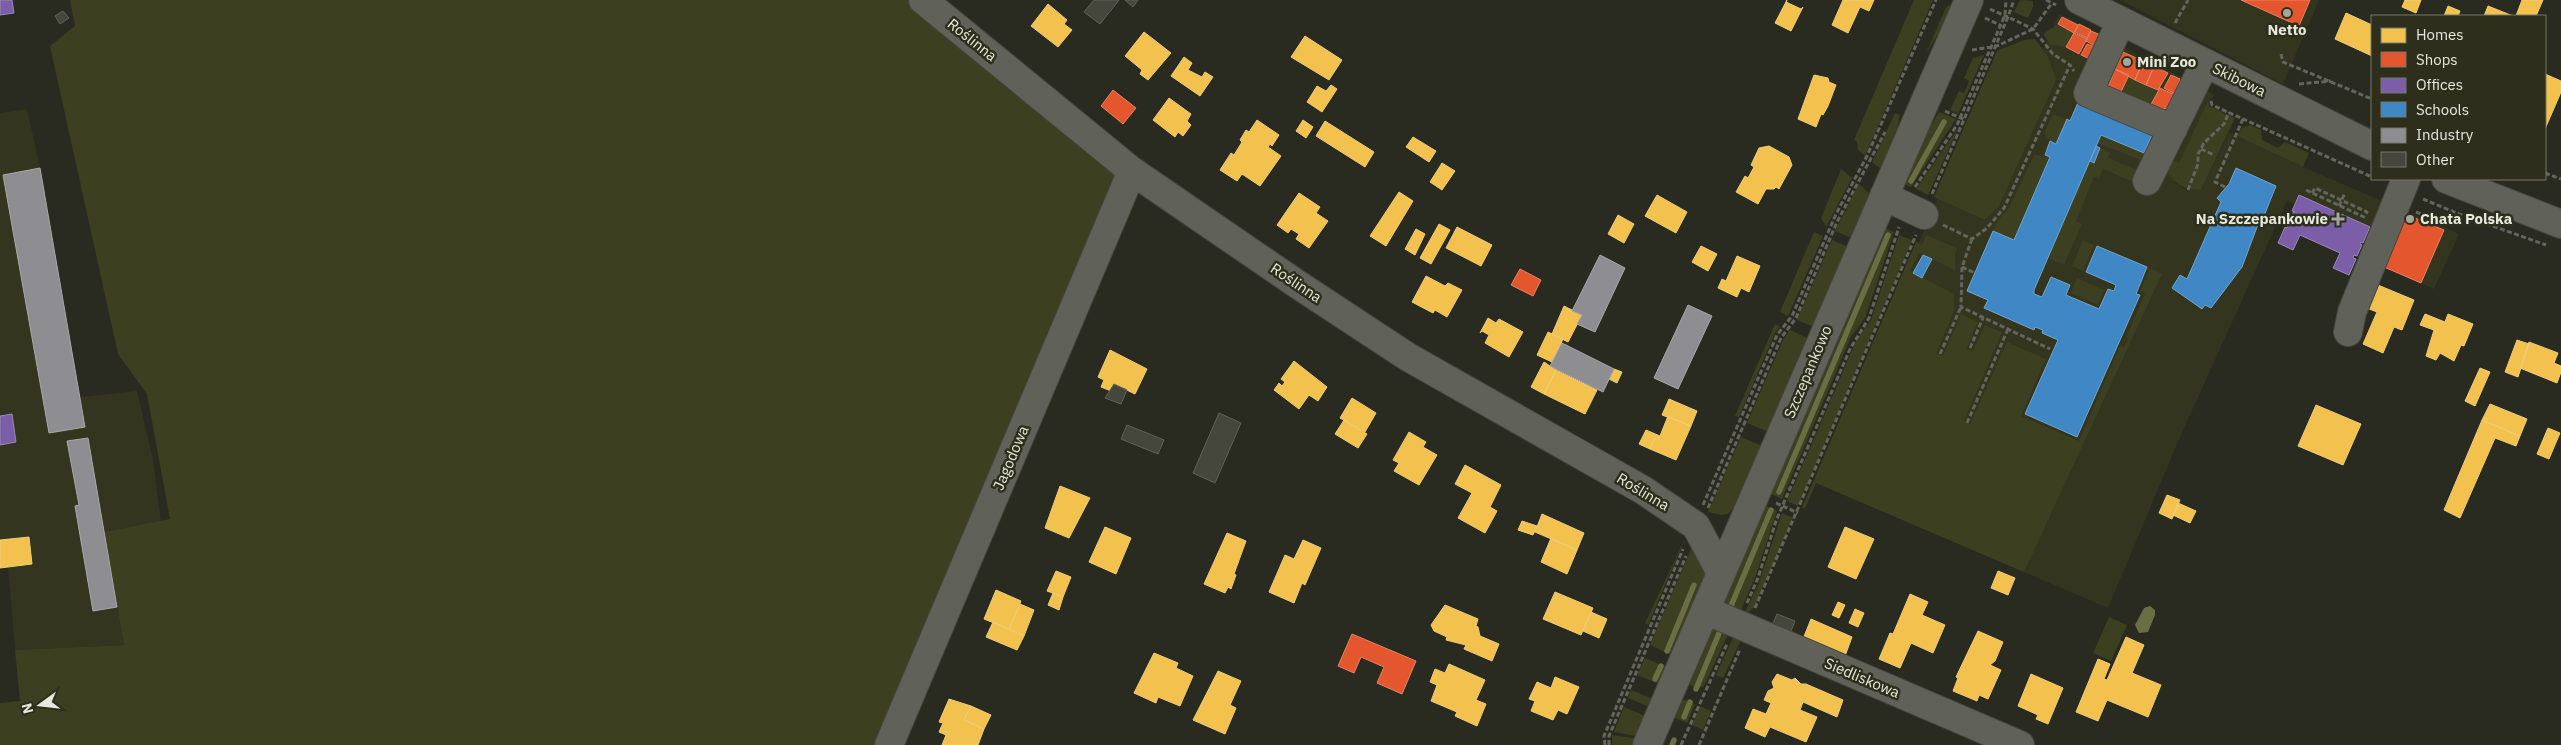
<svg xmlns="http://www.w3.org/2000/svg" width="2561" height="745" viewBox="0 0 2561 745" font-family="'IBM Plex Sans',sans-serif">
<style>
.built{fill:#33351e}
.green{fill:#3c3f20}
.water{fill:#6a6e43}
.homes{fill:#f2c14e;stroke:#efcd79}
.shops{fill:#e4572e;stroke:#e58362}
.offices{fill:#7b5ea7;stroke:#9b88b7}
.schools{fill:#3f88c5;stroke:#71a5cc}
.industry{fill:#8d8d92;stroke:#a8a9a8}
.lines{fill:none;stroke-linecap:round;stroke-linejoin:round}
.stream{stroke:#6a6e43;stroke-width:5.5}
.building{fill:#45463c;stroke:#606158}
.minor-casing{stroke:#45463d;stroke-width:30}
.path{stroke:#64655d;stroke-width:3;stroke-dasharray:5 2.5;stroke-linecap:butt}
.minor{stroke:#606159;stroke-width:28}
.poi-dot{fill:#a5a69b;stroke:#2d2f1c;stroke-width:2}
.labels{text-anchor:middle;stroke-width:5;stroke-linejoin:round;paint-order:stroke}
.poi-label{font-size:15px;font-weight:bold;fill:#e7e9dd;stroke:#2d2f1c;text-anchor:start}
.street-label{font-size:15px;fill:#e7e9dd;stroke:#2d2f1c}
</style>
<rect width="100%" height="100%" fill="#2a2b20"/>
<path class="built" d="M2120,0H2319L2283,84Z
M2059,14L2214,94L2174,182L2183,188L2201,190L2229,132L2303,167L2459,234L2434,289L2366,260L2374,239L2287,201L2180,437L2108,608L1816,483L1999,56L2035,68Z
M27,109L40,168L80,397L137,391L153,460L161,522L104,532L124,645L15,650L8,567L0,568V113Z"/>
<path class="green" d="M70,0H907L963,48L1114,165L1116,191L879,745H0V703L20,701L15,650L124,645L104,532L170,519L147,394L118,354L50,46L75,26Z
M1914,0H1933L1865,156L1858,150L1857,142L1854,140Z
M2020,0L2033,1V7L2028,18L2014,12Z
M1950,5L1955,7L1926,53L1946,7Z
M2058,24L2074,33L2066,47L2050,44L2043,34Z
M2035,39L2048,57L2056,80L1999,206L1985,220L1934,197L1997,51L2024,40Z
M1984,55L1958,114L1950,110L1959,91L1964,93L1969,81L1964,78L1973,58Z
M2128,77L2158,90L2150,106L2158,110L2167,108L2168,111L2162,114L2120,94Z
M2208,101L2209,106L2235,118L2201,190C2178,189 2167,180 2165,157L2179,163Z
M1939,112L1956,119L1911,187L1906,185L1903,173Z
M1895,113L1900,115L1893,151L1882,170L1872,162Z
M2053,114L2067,119L2056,144L2050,141L2044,133Z
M2250,125L2261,130L2262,140L2278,148L2285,142L2309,153L2303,167L2237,136L2242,128Z
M1959,127L1928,195L1916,189Z
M2154,130L2157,132L2138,184L2103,169L2099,179L2094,177L2076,221L2082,224L2064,265L2048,258L2090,161L2094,162L2100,148L2110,152L2108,158L2137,170L2141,160L2097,143L2101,135L2144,153Z
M2034,155L2050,157L2015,240L1993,231L1998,220L2009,208Z
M1841,169L1852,178L1826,227L1821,218Z
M1859,184L1871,195L1852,238L1835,231Z
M1887,229L1894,232L1865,318L1851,337L1782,499L1771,494L1768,488L1877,232Z
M1814,232L1823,236L1788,316L1780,312Z
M1899,235L1912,240L1798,506L1787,501L1857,339L1871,320Z
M1926,235L1957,248L1955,254V270L1919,253L1910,271L1954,294V311L1936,354L1943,356L1961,314L1978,322L1966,349L1973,351L1985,325L2002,332L1964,421L1970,424L2007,342L2046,359L2021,416L2079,441L2120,346L2124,348L2128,339L2126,337L2145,294L2140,291L2150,268L2162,274L2024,572L1816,483L1805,509L1802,508L1916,242L1922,245Z
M1832,240L1848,247L1814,327L1797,320Z
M2083,240L2094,245L2083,271L2072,266Z
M2077,278L2104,290L2098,305L2070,293Z
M1775,324L1780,326L1775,333L1739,417L1735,416Z
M1790,330L1809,339L1769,432L1747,423L1783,340Z
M1741,437L1762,446L1736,505L1728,514L1721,515L1708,512Z
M1766,506L1777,511L1755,578L1737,619L1722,605L1754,526Z
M1782,513L1793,518L1755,606L1741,621L1760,580Z
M1688,532L1648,625L1645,623Z
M1695,540L1708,575L1677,653L1671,655L1650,645Z
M2109,617L2127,625L2111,661L2093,653Z
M1712,626H1732L1704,686L1696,689L1689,684L1687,676Z
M1737,629L1741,640L1723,678L1716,675Z
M1645,658L1666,667L1659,684L1637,675Z
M1631,690L1653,699L1649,707L1628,698Z
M1686,700L1695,704L1687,723L1673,717L1679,701Z
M1700,706L1711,711L1703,730L1692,725Z
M1624,707L1645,716L1641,737L1614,732Z
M1612,735L1640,739L1637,745H1612Z"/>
<path class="water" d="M2150,606L2155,610V615L2148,632L2139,633L2135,625L2144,608Z"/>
<path class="homes" d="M1787,0L1786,2L1801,9L1803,7L1791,31L1775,23Z
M1843,0H1874L1869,11L1860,7L1848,33L1832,25Z
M2405,0H2421L2416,13L2402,7Z
M2522,0H2543L2536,16H2516Z
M1048,4L1067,20L1064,24L1072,30L1058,47L1031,26Z
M2448,6L2460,11L2458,16H2444Z
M2488,6L2513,16H2484Z
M2346,13L2372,25V56L2335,39Z
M1144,32L1171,53L1148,80L1140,74L1142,70L1125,56Z
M1305,36L1342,60L1329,80L1291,57Z
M1184,57L1192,63L1188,70L1202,77L1205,72L1213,77L1200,96L1171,76Z
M2545,74L2561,81V92L2545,129Z
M1814,75L1828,78L1829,82L1836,85L1828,106L1823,115L1821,114L1816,127L1798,119Z
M1331,85L1337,89L1322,112L1307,102L1317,86L1326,91Z
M1169,98L1191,114L1187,121L1191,125L1183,136L1178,132L1175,137L1153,120Z
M1257,120L1279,135L1272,146L1270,144L1268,147L1281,156L1260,186L1242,174L1237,181L1220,170L1231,153L1234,155L1242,142L1240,140L1246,130L1249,132Z
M1303,120L1313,127L1306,138L1296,131Z
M1325,121L1374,152L1365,167L1316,136Z
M1413,137L1436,151L1429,162L1406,147Z
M1769,146L1789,157L1792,165L1779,189L1776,187L1774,189H1766L1758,204L1736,192L1745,176L1748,178L1754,167L1751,165L1759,148Z
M1442,163L1455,171L1442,190L1430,182Z
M1399,192L1413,201L1386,246L1370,236Z
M1299,193L1320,207L1316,213L1328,221L1309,248L1296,239L1299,234L1291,229L1288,233L1277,225Z
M1657,195L1687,212L1676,233L1645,216Z
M1618,215L1634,224L1624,243L1608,234Z
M1439,224L1450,230L1431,264L1420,258Z
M1457,227L1492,245L1481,266L1446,248Z
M1416,229L1425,234L1415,255L1405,249Z
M1701,246L1717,254L1708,271L1692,262Z
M1737,256L1760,266L1749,292L1741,288L1737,297L1718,288L1722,279L1726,281Z
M1426,276L1445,286L1448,283L1462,290L1447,317L1435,310L1433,313L1412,302Z
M2373,283L2414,300L2402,330L2394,327L2383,353L2363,344L2377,312L2359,305Z
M1564,306L1582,315L1568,342L1552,334Z
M2425,314L2445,322L2448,314L2473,324L2464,346L2461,345L2454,361L2440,353L2436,360L2426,356L2434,330L2420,325Z
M1488,318L1496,323L1499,319L1523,332L1509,357L1485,343L1489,335L1482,331L1480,333Z
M1548,332L1563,339L1552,362L1537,355Z
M2517,340L2529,344L2518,377L2505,372Z
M2529,342L2558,353L2554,363L2561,366V372L2557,383L2520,368Z
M1110,350L1147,369L1135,394L1114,384L1111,391L1101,387L1104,380L1098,377Z
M1294,361L1327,387L1318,401L1309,395L1299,409L1274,390L1279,383L1282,386L1285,382L1281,379Z
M1544,362L1556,370L1544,394L1531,387Z
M2480,368L2490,372L2475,406L2465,401Z
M1614,369L1622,372L1617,383L1609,379Z
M1556,370L1597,390L1585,414L1544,394Z
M1352,398L1376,413L1365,432L1340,418Z
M1669,399L1697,411L1691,426L1662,415Z
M2490,404L2527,419L2520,436L2482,420Z
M2316,405L2361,424L2343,465L2298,446Z
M1668,416L1691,426L1676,460L1650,449L1654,439L1657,440L1660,436Z
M1344,420L1367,434L1358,448L1335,434Z
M2482,420L2520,436L2516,446L2495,438L2460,518L2444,510Z
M2548,428L2560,433L2549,459L2537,454Z
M1646,430L1660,436L1657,440L1654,439L1650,449L1639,444Z
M1409,432L1426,442L1423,447L1437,455L1419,485L1394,471L1399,463L1393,460Z
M1465,465L1501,485L1490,507L1497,511L1485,533L1458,518L1472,493L1455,484Z
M1060,486L1090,498L1069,538L1045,528Z
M2167,495L2180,500L2172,519L2159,513Z
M2178,503L2196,511L2190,523L2173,515Z
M1542,514L1584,533L1577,550L1535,532Z
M1522,521L1537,526L1533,535L1518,530Z
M1105,527L1131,538L1116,574L1089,562Z
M1845,527L1874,539L1856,579L1828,567Z
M1227,533L1246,541L1234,574L1236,575L1231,589L1228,587L1225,593L1204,584Z
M29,537L32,564L0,568V540Z
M1551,538L1577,550L1567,574L1541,562Z
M1303,540L1321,548L1305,585L1302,583L1294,603L1269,592L1285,555L1294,559Z
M1056,571L1071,577L1063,597L1047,591Z
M1998,571L2015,578L2008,595L1991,588Z
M996,590L1021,601L1009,629L984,619Z
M1555,592L1593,608L1581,635L1543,619Z
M1053,593L1063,597L1059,610L1048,605Z
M1910,594L1928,602L1922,615L1945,625L1933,653L1911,643L1900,668L1879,659L1890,633L1893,634Z
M1838,602L1845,605L1839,618L1832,615Z
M1020,604L1034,610L1024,636L1009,629Z
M1445,605L1478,619L1476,626L1478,627L1480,636L1499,644L1492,661L1464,649L1466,645L1446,640L1447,637L1434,631L1431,625Z
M1855,609L1864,613L1858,627L1849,623Z
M1591,612L1607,619L1599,638L1583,631Z
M1811,619L1852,637L1845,656L1803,639Z
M993,622L1024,636L1017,650L986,637Z
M1978,631L2003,642L1995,661L1990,665L2001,670L1988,699L1979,695L1977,701L1953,691L1958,678L1956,677Z
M2126,637L2144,645L2132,673L2161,685L2148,717L2107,700L2098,721L2076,712L2098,659L2110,664L2104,679L2107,680Z
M1154,653L1178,663L1176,668L1193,676L1180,706L1158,697L1156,703L1134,693Z
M1449,664L1485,680L1476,700L1486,704L1477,726L1455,716L1457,712L1431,701L1437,685L1430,682L1435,669L1445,673Z
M1218,671L1241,681L1230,705L1236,708L1225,734L1193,720Z
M1777,674L1792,680L1795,678L1801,684H1806L1843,700L1837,717L1803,702L1800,710L1817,717L1806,742L1770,727L1765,737L1745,728L1753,709L1766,714L1771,703L1764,700L1768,691L1774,688L1772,682Z
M2031,674L2063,688L2048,724L2036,719L2038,715L2018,706Z
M1555,677L1579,687L1567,714L1558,710L1553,720L1531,711L1535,701L1529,699L1537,682L1551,688Z
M949,699L971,706L964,720L984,729L978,745H942L946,735L939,732L943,723L939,722Z
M971,706L991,715L984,729L964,720Z"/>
<path class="shops" d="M2241,0H2310L2299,26Z
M2062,17L2078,25L2074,33L2058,24Z
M2079,24L2091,30L2087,38L2075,32Z
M2091,31L2103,36L2097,47L2086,41Z
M2074,33L2087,39L2079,54L2066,47Z
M2087,44L2095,47L2090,59L2081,55Z
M2123,52L2143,61L2135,80L2115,69Z
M2143,61L2154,66L2146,85L2135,80Z
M2154,66L2168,73L2158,90L2146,85Z
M2115,69L2129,75L2120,94L2107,89Z
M2171,75L2180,79L2175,94L2164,88Z
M2160,88L2175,95L2167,108L2158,110L2150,106Z
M1113,90L1136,108L1123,124L1101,106Z
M2398,211L2444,230L2421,283L2377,264Z
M1520,269L1541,280L1533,296L1511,285Z
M1352,634L1416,661L1402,694L1377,683L1384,667L1361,657L1354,673L1338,666Z"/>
<path class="offices" d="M0,0H12L14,13L0,15Z
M2299,195L2370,227L2363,243L2361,242L2360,244L2362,245L2357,256L2354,255L2353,258L2356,259L2349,275L2333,268L2340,253L2300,235L2293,250L2278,243L2285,227L2287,228L2288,226L2286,225L2291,214L2295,212L2292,211Z
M12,414L16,442L0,445V416Z"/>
<path class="schools" d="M2080,98L2154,130L2144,153L2101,135L2034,290V294L2042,297L2051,277L2070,285L2066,295L2099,309L2108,289L2114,291L2116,285L2086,272L2097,246L2147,267L2136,294L2140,295L2077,437L2025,414L2058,340L2042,333L2043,330L2035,327L2034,330L1984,308L1988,300L1967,291L1993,231L2014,240L2050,157L2045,155L2050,141L2056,144L2067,119L2070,121Z
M2096,146L2100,148L2094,163L2090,161Z
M2236,168L2276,186L2262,221L2257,227L2242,267L2211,308L2205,305L2202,309L2172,288L2180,275L2187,279L2221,202L2217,198L2229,184Z
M1923,255L1932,259L1922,278L1913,273Z"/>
<path class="industry" d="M40,168L85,427L49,433L3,175Z
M1600,255L1625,268L1595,332L1577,324L1582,315L1572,311Z
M1688,305L1712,316L1678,389L1654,378Z
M1562,343L1614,369L1603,392L1550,366Z
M88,438L117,607L93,611L75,506L79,505L67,441Z"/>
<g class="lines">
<path class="stream" d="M1911,181L1944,122
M1779,492L1888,235
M1731,606L1771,510
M1667,651L1694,585
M1655,679L1661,666
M1696,689L1722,626
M1684,717L1690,702
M1672,745L1674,740"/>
</g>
<path class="building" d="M1094,0H1119L1100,24L1084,12Z
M1125,0H1138L1133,7Z
M63,11L69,18L60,24L55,16Z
M1114,384L1127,390L1121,404L1105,398Z
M1219,413L1241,423L1215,483L1193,473Z
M1127,425L1164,440L1158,454L1121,439Z
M1777,614L1795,621L1789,636L1771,628Z"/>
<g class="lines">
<g class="minor-casing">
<path id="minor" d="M923,0L1132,171L1297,284L1408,357L1643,490L1696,526L1721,573
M2079,0L2372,146
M2121,21L2088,93L2173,129
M2446,179L2561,224
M2147,181L2205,63
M1884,196L1924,215
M2348,332L2352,312L2406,179
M1705,610L2020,745
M889,745L1132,171
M1647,745L1969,0"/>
</g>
<path class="path" d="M2046,0L2056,5
M1990,9L2008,17L2014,0
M1985,18L2000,25
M2175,23L2188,0
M1972,50L1997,46L2033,29L2052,3
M2281,54L2283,62L2372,99
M2299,84L2331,81
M2211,101L2212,105L2372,177
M1945,111L1965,120
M2201,149L2214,155
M2545,173L2561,179
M1915,187L1957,125L2005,15L2006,0
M2225,187L2215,182L2243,119
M2188,190L2198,164V154L2204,143L2224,124L2229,112
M2306,190L2366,218
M2312,193L2315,188L2367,212L2366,214
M1932,194L2008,17L2033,29L2053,54L2070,65L2074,71
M2423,199L2459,214L2546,245
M2339,206L2345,193
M2416,212L2445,223L2450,211
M1943,225L1972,239L1987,228L2004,208L2070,65
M1972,239L1962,267L1961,307L2050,349
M1962,267L1975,273
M1970,348L1983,318
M1940,354L1961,307
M1967,423L2008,329
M1776,503L1798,513
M1703,505L1777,335L1792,316L1836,214L1867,156L1936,0
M1708,508L1781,338L1796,318L1837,222L1885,132
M1747,603L1758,578L1776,521L1850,349L1869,318L1899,227
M1755,608L1916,235
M1605,745L1604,736L1683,549
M1609,745V736L1686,556
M1681,745L1727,644
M1699,745L1740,649"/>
<use href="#minor" class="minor"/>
</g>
<g class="poi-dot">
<circle cx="2287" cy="13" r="5"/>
<circle cx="2127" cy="62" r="5"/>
<path d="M2335.5 211.5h5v5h5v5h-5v5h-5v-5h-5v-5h5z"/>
<circle cx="2410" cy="219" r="5"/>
</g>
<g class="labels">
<g class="poi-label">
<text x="2287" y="35" text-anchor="middle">Netto</text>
<text x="2137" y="67">Mini Zoo</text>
<text x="2328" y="224" text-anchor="end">Na Szczepankowie</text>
<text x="2420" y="224">Chata Polska</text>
</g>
<g class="street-label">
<text transform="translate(972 40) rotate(39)" y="5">Roślinna</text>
<text transform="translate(2239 80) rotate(26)" y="5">Skibowa</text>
<text transform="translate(1296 283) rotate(34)" y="5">Roślinna</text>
<text transform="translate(1808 372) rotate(-67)" y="5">Szczepankowo</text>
<text transform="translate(1011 458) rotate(-67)" y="5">Jagodowa</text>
<text transform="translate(1643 492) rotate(31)" y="5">Roślinna</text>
<text transform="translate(1862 678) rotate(23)" y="5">Siedliskowa</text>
</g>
</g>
<rect x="2371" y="15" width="175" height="165" fill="#2d2f1c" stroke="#777969"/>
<rect x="2381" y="28" width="25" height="15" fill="#f2c14e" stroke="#777969"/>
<text x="2416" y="40" font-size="15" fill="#e7e9dd">Homes</text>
<rect x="2381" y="52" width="25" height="15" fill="#e4572e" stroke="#777969"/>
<text x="2416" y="65" font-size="15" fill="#e7e9dd">Shops</text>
<rect x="2381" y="78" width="25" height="15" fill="#7b5ea7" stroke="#777969"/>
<text x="2416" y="90" font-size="15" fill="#e7e9dd">Offices</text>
<rect x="2381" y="102" width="25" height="15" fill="#3f88c5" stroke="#777969"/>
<text x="2416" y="115" font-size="15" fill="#e7e9dd">Schools</text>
<rect x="2381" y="128" width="25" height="15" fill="#8d8d92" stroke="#777969"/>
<text x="2416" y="140" font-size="15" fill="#e7e9dd">Industry</text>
<rect x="2381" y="152" width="25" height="15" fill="#45463c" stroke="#777969"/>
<text x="2416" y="165" font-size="15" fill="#e7e9dd">Other</text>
<g transform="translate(40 705) rotate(255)" stroke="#2d2f1c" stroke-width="4" paint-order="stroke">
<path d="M0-4L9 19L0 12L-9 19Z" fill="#e7e9dd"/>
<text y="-8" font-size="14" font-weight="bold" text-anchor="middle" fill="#e7e9dd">N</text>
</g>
</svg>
